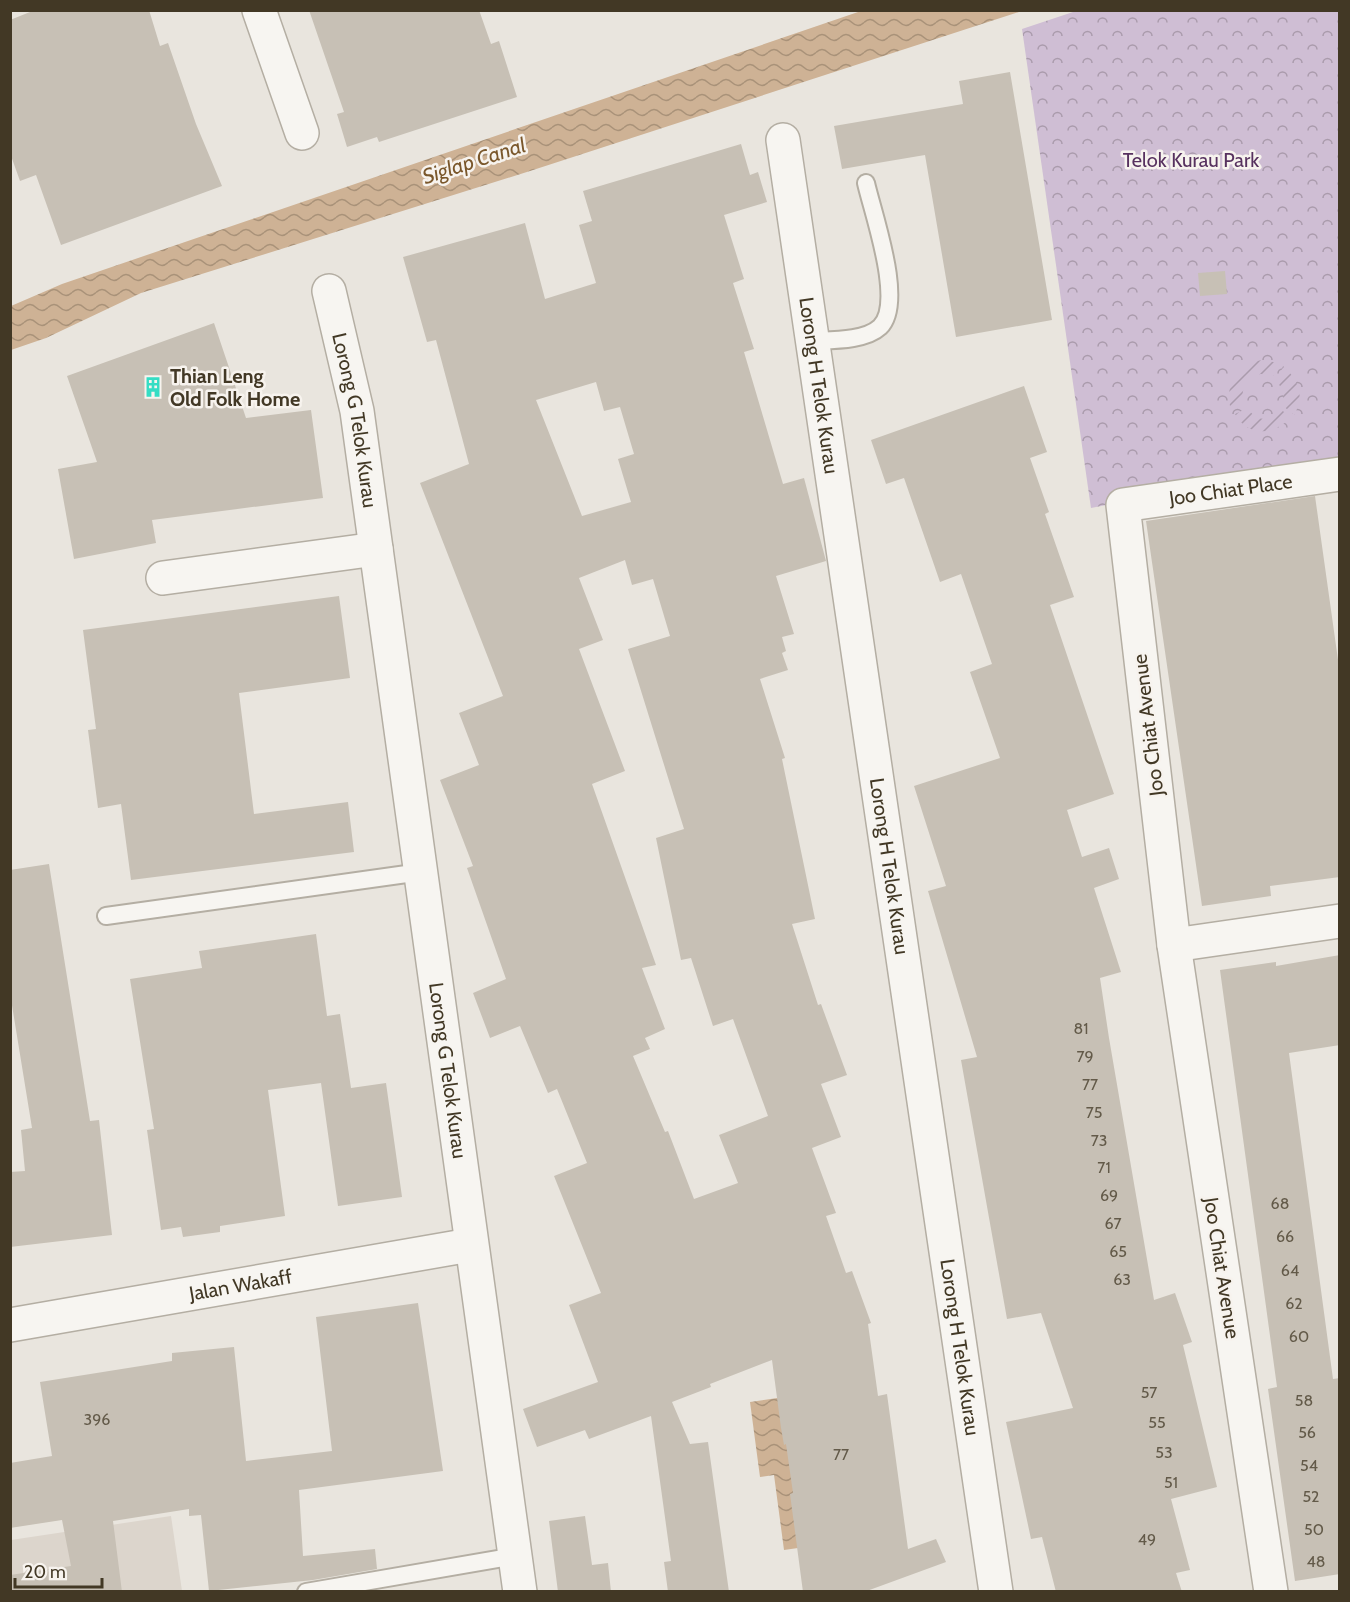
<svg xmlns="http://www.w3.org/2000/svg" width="1350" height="1602" viewBox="0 0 1350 1602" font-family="Cabin,sans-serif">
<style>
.built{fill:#dcd5cc}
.park{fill:url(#park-crowns)}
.garden{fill:url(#garden-furrows)}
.water{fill:url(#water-waves)}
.building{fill:#c7c0b5;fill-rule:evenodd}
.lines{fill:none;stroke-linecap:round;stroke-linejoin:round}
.lane-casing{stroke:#b4aea3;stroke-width:20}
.street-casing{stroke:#b4aea3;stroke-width:36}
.lane{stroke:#f7f5f1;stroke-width:16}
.street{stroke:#f7f5f1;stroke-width:33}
.labels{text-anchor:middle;stroke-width:5;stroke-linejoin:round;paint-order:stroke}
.number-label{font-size:16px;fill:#635a49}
.park-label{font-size:20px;fill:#57315f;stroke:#f7f3ee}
.poi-label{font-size:20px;font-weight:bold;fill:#423825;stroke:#f7f3ee;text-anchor:start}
.street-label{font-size:20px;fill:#423825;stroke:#f7f3ee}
.water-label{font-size:21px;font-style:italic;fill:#7a572b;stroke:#f7f3ee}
</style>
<defs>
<pattern id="park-crowns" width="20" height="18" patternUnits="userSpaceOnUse" patternTransform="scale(1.5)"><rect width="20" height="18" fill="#cfbed4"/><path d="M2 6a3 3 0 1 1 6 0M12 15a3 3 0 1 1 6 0" fill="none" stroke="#aa9bac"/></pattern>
<pattern id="garden-furrows" width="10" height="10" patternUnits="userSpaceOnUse" patternTransform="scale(1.5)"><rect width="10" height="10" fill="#cfbed4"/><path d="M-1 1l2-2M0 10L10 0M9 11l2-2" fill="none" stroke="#aa9bac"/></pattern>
<pattern id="water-waves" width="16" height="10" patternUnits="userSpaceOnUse" patternTransform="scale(1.5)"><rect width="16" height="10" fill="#ceb295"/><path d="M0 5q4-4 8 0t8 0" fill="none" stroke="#a99279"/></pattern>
</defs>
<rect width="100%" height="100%" fill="#e9e5de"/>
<path class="built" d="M171,1516L182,1591L11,1592V1540Z"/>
<path class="park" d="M1076,11H1339V460L1091,508L1022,29Z"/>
<path class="garden" d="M1262,360L1278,363L1273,376C1254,369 1240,382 1243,402L1230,406C1225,382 1240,364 1262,360Z
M1283,366C1299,380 1305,396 1294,415L1282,405L1284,393L1277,381Z
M1248,408C1256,423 1270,421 1280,409L1291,417C1274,436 1248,437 1235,414Z"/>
<path class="water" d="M861,11H1022L530,171L141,293L46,338L11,350V306L62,284Z
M784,1397L805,1547L784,1550L774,1475L760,1477L750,1402Z"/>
<path class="building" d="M35,10H149L160,46L168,43L196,124L222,186L61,245L36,175L20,181L10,153V20Z
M309,10H479L491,44L499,41L517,97L379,142L377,137L347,147L337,114L344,112Z
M1010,72L1052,320L956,337L925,155L842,169L834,126L963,104L959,81Z
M741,144L750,175L758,172L767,202L724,215L744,279L733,283L754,349L744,352L783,484L804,478L826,561L776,576L794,634L782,637L786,651L782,653L788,670L760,679L785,758L782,759L815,919L792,924L818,1005L821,1004L847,1075L821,1084L841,1137L812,1148L836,1213L826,1216L846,1273L852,1271L871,1323L868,1324L878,1396L887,1394L908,1549L936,1539L946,1562L864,1592H803L790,1494L793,1493L786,1444L784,1445L781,1428L772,1360L710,1384L711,1387L672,1402L690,1444L708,1442L729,1592H668L664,1562L671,1561L651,1416L589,1439L585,1430L537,1447L523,1409L598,1382L569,1305L601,1293L554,1176L587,1163L557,1089L548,1093L520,1026L490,1038L473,993L506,979L467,868L473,866L440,780L479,765L459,713L503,696L420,483L469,464L436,340L427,342L403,257L525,223L545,299L596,283L579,225L592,221L583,191ZM596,382L604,411L620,407L634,454L618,459L631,502L582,516L536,400ZM625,560L632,585L653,579L670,636L628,649L684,829L656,838L681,960L691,958L713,1026L733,1019L768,1116L719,1135L738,1183L694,1199L668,1131L665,1132L633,1056L650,1049L645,1038L665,1029L642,968L656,965L592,784L625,771L579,649L603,640L579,578Z
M1225,271L1227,294L1200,296L1198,273Z
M214,323L246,418L311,410L323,498L152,520L156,543L74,559L58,469L97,462L67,376Z
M1024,386L1047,452L1030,458L1049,512L1045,514L1074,597L1050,605L1114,794L1067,810L1082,857L1109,848L1119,879L1094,888L1121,972L1100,978L1109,1038L1154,1300L1175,1293L1192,1342L1183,1345L1217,1487L1171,1499L1190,1570L1176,1573L1182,1592H1056L1042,1537L1031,1539L1006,1422L1073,1408L1041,1313L1007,1319L961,1060L977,1057L928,891L946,886L914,786L1000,758L970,672L992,664L961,574L940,582L904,478L886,484L871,440Z
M1315,496L1340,674V877L1270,886L1271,896L1202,906L1146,521Z
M339,596L350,678L239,693L254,814L348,802L354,852L131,880L121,804L98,808L88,730L96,729L83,630Z
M49,864L90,1121L99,1120L112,1235L10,1247V1172L25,1171L21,1130L32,1128L10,993V870Z
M316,934L327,1016L340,1014L351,1088L386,1083L402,1197L338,1206L321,1083L268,1090L285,1216L220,1226V1232L183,1237L181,1227L161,1230L147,1130L154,1129L130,979L202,968L199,951Z
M1340,955V1045L1289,1053L1333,1379L1340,1378V1574L1295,1581L1268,1389L1277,1387L1220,970L1276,962V966Z
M418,1303L443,1471L299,1490L303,1556L375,1549L377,1569L313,1580L209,1591L201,1515L189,1516V1509L113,1521L122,1592H10V1575L71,1566L62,1520L10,1528V1463L52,1456L40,1382L172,1361V1353L234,1347L246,1461L332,1451L316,1317Z
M585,1516L592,1565L608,1563L611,1592H558L549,1521Z"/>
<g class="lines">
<g class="lane-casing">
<path id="lane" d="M812,341C832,340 865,341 880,327C905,303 873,214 866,183
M106,916L421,872
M306,1592L515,1556"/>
</g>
<g class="street-casing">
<g id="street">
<path d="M259,10L302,133"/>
<path id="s1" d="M783,140L996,1592"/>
<path id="s2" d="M329,291L357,411L520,1592"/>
<path d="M163,578L376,549"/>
<path d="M1174,945L1340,921"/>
<path id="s3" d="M10,1325L470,1245"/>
<path id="s4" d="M1271,1592L1174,945L1123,505L1340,474"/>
</g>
</g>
<use href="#lane" class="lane"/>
<use href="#street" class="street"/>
</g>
<defs>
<g id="building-bare" transform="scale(1.62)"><path d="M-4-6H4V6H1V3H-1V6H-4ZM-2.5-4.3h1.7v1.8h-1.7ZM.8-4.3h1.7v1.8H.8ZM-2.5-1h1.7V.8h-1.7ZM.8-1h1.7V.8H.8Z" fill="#35ddc4" stroke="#f7f3ee" stroke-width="2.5" paint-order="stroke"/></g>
</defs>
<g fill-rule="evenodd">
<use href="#building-bare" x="153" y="387"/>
</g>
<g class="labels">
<g class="number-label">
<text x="1081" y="1034">81</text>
<text x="1085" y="1062">79</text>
<text x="1090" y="1090">77</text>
<text x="1094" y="1118">75</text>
<text x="1099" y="1146">73</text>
<text x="1104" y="1173">71</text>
<text x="1109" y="1201">69</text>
<text x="1280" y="1209">68</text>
<text x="1113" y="1229">67</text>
<text x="1285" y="1242">66</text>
<text x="1118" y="1257">65</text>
<text x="1290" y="1276">64</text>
<text x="1122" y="1285">63</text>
<text x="1294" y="1309">62</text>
<text x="1299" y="1342">60</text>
<text x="1149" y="1398">57</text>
<text x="1304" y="1406">58</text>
<text x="97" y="1425">396</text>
<text x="1157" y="1428">55</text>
<text x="1307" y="1438">56</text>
<text x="1164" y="1458">53</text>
<text x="841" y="1460">77</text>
<text x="1309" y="1471">54</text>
<text x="1171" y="1488">51</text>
<text x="1311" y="1502">52</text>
<text x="1314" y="1535">50</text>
<text x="1147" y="1545">49</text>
<text x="1316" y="1567">48</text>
</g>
<g class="park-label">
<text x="1191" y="167">Telok Kurau Park</text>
</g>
<g class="poi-label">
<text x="170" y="383">Thian Leng<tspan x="170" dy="23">Old Folk Home</tspan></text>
</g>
<g class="street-label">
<text dy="7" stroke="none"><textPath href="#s1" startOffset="248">Lorong H Telok Kurau</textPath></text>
<text dy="7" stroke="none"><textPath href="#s2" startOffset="132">Lorong G Telok Kurau</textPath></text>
<text dy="7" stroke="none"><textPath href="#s4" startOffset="1206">Joo Chiat Place</textPath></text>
<text transform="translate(1148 725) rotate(-97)" y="7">Joo Chiat Avenue</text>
<text dy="7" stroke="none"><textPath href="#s1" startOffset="734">Lorong H Telok Kurau</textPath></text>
<text dy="7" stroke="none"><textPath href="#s2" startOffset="789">Lorong G Telok Kurau</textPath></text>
<text transform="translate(1222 1268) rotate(81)" y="7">Joo Chiat Avenue</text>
<text dy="7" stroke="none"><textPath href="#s3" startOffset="234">Jalan Wakaff</textPath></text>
<text dy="7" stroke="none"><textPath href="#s1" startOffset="1220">Lorong H Telok Kurau</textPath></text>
</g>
<g class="water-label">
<text transform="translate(474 161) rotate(-18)" y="7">Siglap Canal</text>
</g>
</g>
<rect width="1350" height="1602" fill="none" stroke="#423825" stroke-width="24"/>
<path d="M15 1578v9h87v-9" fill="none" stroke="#423825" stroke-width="3"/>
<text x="24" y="1578" font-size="18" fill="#423825" stroke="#f7f3ee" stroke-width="4.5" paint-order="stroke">20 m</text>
</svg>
